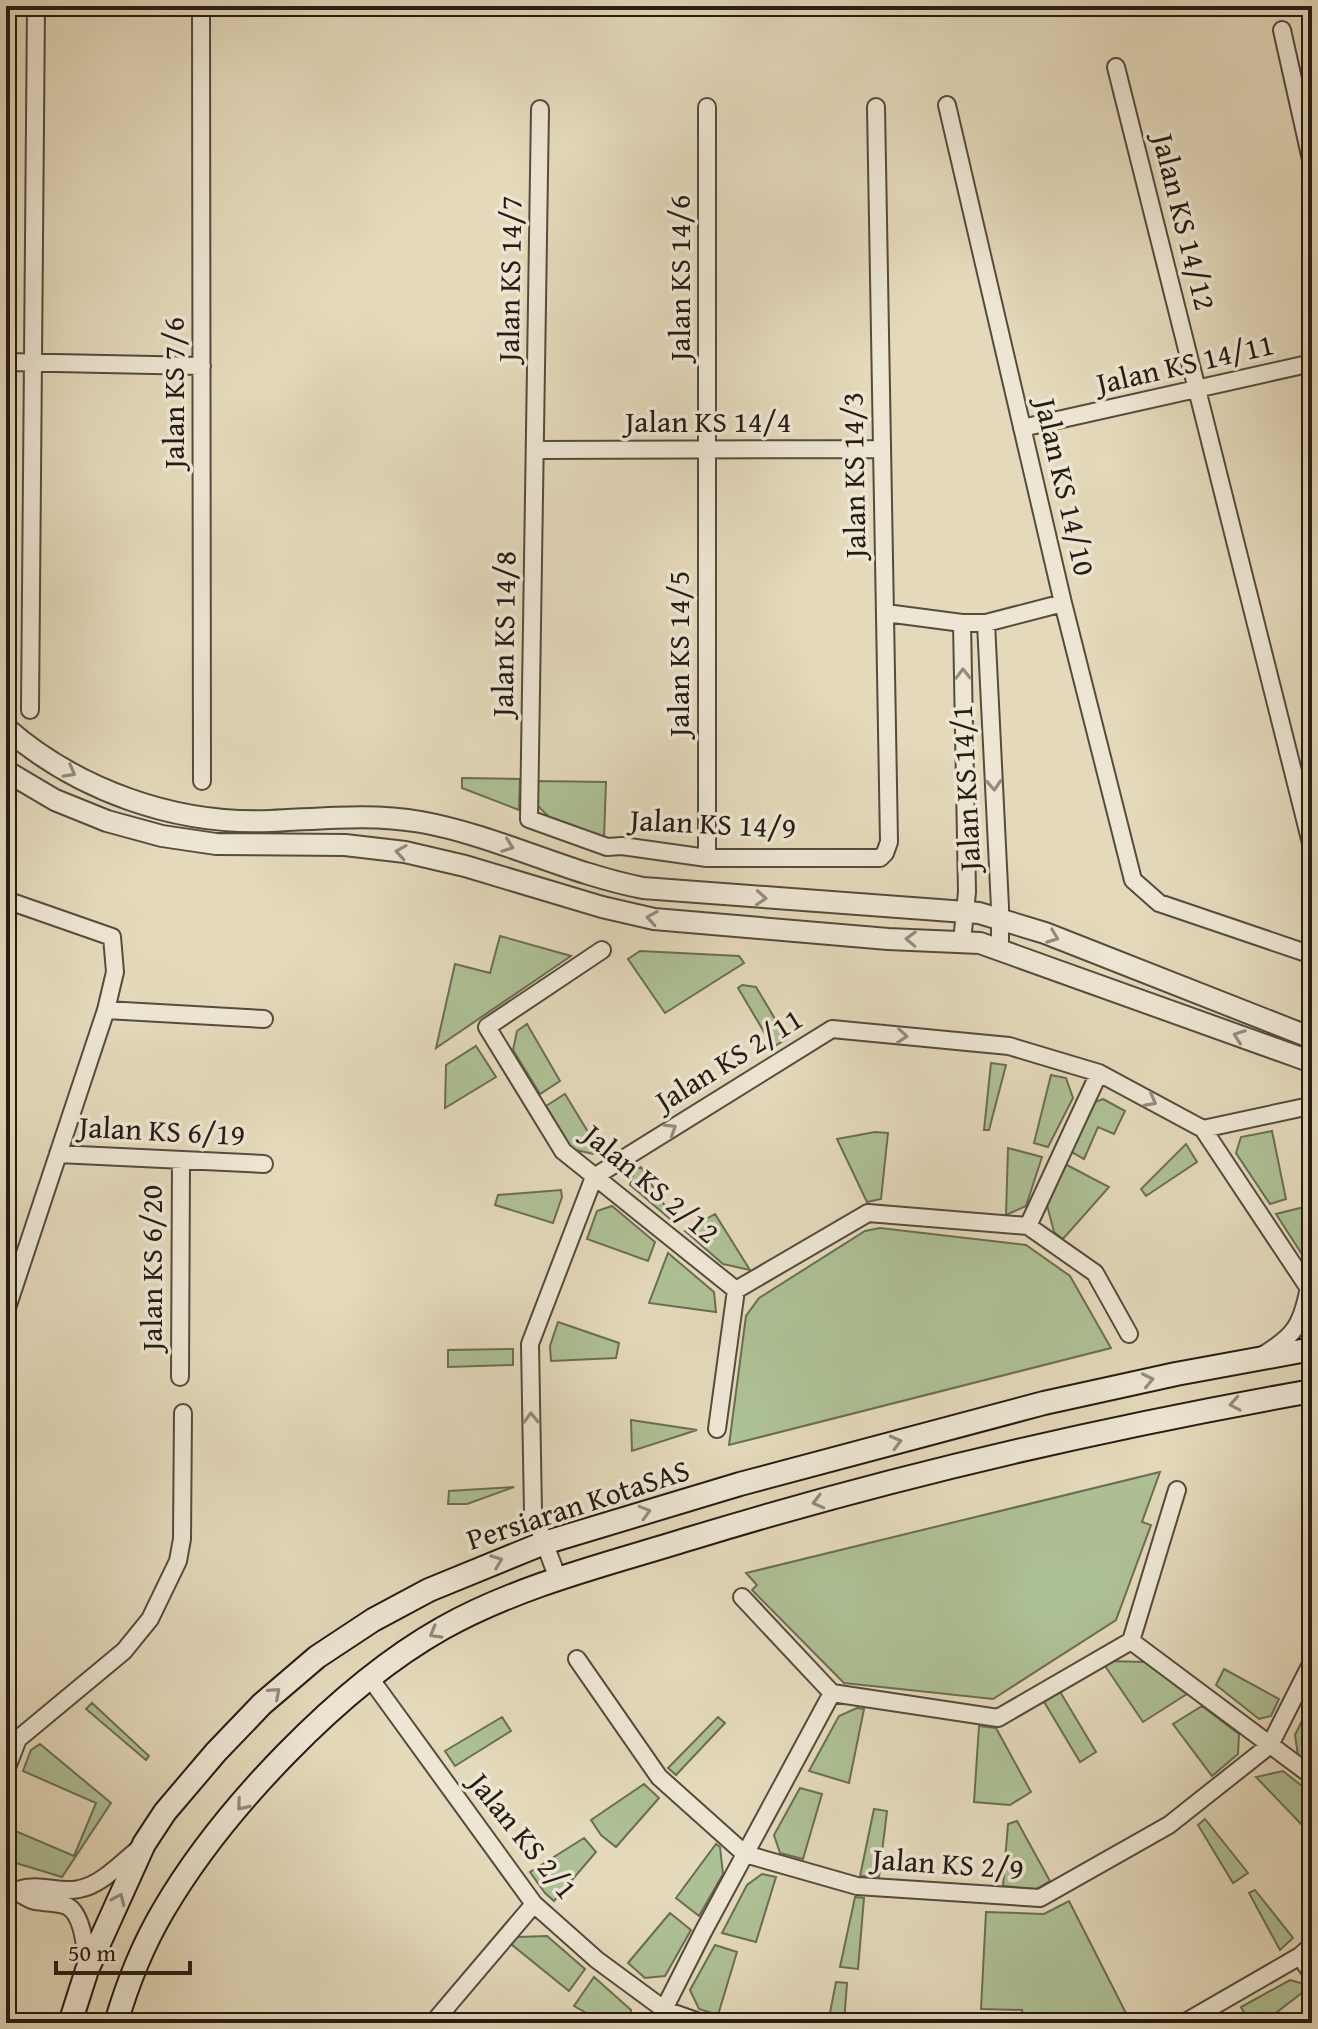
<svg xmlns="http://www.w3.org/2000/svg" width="1318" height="2029" viewBox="0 0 1318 2029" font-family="'Gentium Book Plus',serif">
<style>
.green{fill:#aec095;stroke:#6a6e54;stroke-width:2}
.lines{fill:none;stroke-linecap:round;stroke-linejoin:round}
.minor-casing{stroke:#554b3e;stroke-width:20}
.tertiary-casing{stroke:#554b3e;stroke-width:24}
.secondary-casing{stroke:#251c14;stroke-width:26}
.minor{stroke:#ede6d3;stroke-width:16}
.tertiary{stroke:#ede6d3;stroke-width:20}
.secondary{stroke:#ede6d3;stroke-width:22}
.oneway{stroke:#938b7d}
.labels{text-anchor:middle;stroke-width:7;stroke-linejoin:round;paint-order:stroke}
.street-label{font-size:30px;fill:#251c14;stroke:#ede6d3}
</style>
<rect width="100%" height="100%" fill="#e4d9bb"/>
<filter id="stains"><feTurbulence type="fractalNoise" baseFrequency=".0025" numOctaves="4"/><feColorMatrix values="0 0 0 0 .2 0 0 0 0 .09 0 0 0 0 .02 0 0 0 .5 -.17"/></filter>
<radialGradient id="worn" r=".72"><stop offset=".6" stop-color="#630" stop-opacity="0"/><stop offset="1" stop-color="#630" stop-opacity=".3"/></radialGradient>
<path class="green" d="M462,778L520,779L519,810L462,788Z
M535,781L606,782L604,839L554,822L534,802Z
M500,936L571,956L436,1048L455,964L490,973Z
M640,951L739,956L744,963L665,1013L628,959Z
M742,985L756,987L787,1039L773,1047L738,988Z
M527,1024L560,1081L540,1094L513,1050L517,1031Z
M476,1046L496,1077L445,1108L446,1065Z
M991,1063L1006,1065L989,1130H984Z
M1051,1075L1066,1078L1073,1098L1048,1147L1034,1143Z
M565,1094L599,1150L593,1154L572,1149L546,1106Z
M1103,1099L1125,1111L1114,1134L1098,1127L1084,1159L1070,1151L1092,1103Z
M1272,1131L1286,1199L1270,1204L1236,1153L1241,1137Z
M875,1132L888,1133L881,1199L867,1202L837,1139Z
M1186,1144L1197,1162L1146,1196L1141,1189Z
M1008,1148L1042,1157L1026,1206L1006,1215Z
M1065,1164L1109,1187L1063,1239L1054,1232L1047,1205Z
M641,1167L676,1224L630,1185L634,1171Z
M561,1190L562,1197L553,1223L495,1205L498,1195Z
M1312,1205V1260L1303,1256L1276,1214Z
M612,1206L655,1242L648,1261L587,1239L597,1211Z
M715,1214L750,1270L723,1264L685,1231Z
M880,1228L1026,1245L1070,1276L1111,1348L729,1445L746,1316L759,1298L865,1231Z
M668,1253L714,1292L716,1312L649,1303Z
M558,1322L619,1343L616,1358L551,1361L550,1346Z
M513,1349V1365L448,1367V1350Z
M631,1420L697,1430L632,1451Z
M1160,1472L1142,1522L1151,1525L1116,1620L993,1699L844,1683L752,1590L757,1585L746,1573Z
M514,1487L467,1504H448L449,1491Z
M1107,1661L1145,1662L1187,1694L1143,1722L1103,1663Z
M1224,1669L1279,1699L1271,1716L1259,1719L1216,1685Z
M1059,1690L1096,1752L1080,1762L1043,1700Z
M92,1703L149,1756L146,1760L86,1709Z
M1202,1706L1239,1734L1238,1754L1212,1776L1173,1724Z
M857,1708L864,1709L849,1783L809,1771L839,1716Z
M1305,1715L1312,1719V1766L1298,1756L1295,1735Z
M502,1717L511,1731L455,1766L445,1751Z
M718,1717L725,1723L676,1775L668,1768Z
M979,1726L996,1728L1031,1792L1010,1805L974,1802Z
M40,1744L111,1803L62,1877L6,1860V1827L74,1856L96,1803L23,1771L31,1750Z
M1283,1771L1312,1794V1818L1303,1826L1256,1777Z
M644,1784L659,1798L616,1847L601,1835L591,1820Z
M800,1788L822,1794L803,1859L780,1853L774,1835Z
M874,1809L887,1811L879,1877L860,1876Z
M1205,1819L1248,1873L1233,1883L1198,1825Z
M1017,1821L1050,1881L1036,1889L1003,1886L1008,1824Z
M584,1838L596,1852L554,1901L545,1893L530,1872Z
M716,1844L720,1847L723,1874L699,1916L676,1898Z
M762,1874L776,1877L756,1942L722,1933L747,1885Z
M1255,1890L1293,1938L1280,1950L1249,1893Z
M855,1897L864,1898L858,1969L840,1967Z
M1069,1901L1131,2023H1023L1022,2010L981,2009L986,1912L1044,1914Z
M670,1913L691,1930L665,1976L645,1978L628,1963Z
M547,1936L585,1969L569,1991L511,1944L517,1937Z
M715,1945L737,1952L718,2015L699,2009L690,1990Z
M594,1977L631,2010V2023H604L574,2006Z
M1290,1980L1311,1986L1263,2023H1249L1241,2007Z
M836,1982L847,1983L844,2023H828Z"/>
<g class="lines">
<g class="minor-casing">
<path id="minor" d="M201,6L202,781
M1282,30L1312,164
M1116,67L1312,847
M947,105L1063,603L1133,880L1159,903L1312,955
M540,109L529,819L607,847L622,846L707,858H880L885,853L889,842L876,107
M6,362L202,366
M1022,428L1312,363
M536,450L881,449
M886,613L962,623H986L1063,603
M962,623L967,892L962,941
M986,623L1000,907V949
M30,710L36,6
M707,858V107
M6,900L112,937L115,972L106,1010L6,1311
M602,950L487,1027L563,1151L736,1290
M106,1010L264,1019
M1203,1129L1305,1107
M58,1154L264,1164
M1028,1226L1099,1073
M1263,1355C1295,1336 1302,1324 1309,1287L1312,1286
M180,1377L181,1160
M717,1429L736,1290L868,1213L1028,1226L1095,1273L1129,1334
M558,1579L533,1512L530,1344L594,1177L832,1029L1009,1046L1099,1073L1203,1129L1312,1293
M742,1597L832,1693L998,1718L1131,1641L1177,1490
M1131,1641L1312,1776
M577,1659L659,1777L745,1854L857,1886L1040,1898L1169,1825L1270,1745L1312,1662
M370,1678L534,1904L597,1960L665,2010L702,2023
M6,1770L18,1739L124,1651L150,1619L178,1561L182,1539L183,1413
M6,1888C18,1890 24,1898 35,1901C45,1903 58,1902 67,1906C83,1914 86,1951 87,1966
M17,1890C42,1882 57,1894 79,1889C102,1885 123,1861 141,1847
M1300,1956L1312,1974
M433,2023L534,1904
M657,2023L703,1932L832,1693
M1184,2023L1300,1956L1312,1945"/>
</g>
<g class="tertiary-casing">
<path id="tertiary" d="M6,728C77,790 175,825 270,821C321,819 370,813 421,822C498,836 566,873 643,888L979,913L1045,933L1312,1038
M6,771L55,800L107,821L162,836L216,844L345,845L405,852L465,866L602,907L654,919L888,939L980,943L1312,1062"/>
</g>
<g class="secondary-casing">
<path id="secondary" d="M70,2023L87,1970L144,1844L165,1812L216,1752L262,1704L317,1657L373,1620L429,1590L544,1543L740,1484L1044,1403L1176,1374L1312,1349
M116,2023C127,1985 143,1945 163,1911C222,1810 340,1686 443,1628C520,1585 608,1564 692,1538C895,1476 1103,1428 1312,1391"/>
</g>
<use href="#minor" class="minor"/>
<use href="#tertiary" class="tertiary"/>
<use href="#secondary" class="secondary"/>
</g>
<defs><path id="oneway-chevron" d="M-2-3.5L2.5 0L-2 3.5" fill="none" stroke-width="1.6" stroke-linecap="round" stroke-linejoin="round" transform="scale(2)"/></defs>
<g class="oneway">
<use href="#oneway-chevron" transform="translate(963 674) rotate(-91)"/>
<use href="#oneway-chevron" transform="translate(70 772) rotate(29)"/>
<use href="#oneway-chevron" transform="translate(994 785) rotate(87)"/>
<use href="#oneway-chevron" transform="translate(508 846) rotate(20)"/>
<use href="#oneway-chevron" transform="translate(401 852) rotate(-171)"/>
<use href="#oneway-chevron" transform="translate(761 898) rotate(4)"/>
<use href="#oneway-chevron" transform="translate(652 918) rotate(-171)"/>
<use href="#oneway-chevron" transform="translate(1053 937) rotate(21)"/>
<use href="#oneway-chevron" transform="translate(911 939) rotate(-178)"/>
<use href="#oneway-chevron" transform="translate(902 1036) rotate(5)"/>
<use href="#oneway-chevron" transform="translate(1239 1036) rotate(-160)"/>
<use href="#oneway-chevron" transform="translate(1151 1101) rotate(28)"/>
<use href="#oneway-chevron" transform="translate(671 1129) rotate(-32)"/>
<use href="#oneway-chevron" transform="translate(1148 1380) rotate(-12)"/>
<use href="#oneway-chevron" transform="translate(1235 1404) rotate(170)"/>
<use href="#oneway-chevron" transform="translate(531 1418) rotate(-91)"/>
<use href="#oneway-chevron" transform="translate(896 1442) rotate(-15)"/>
<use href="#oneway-chevron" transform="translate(818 1502) rotate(165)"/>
<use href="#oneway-chevron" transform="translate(645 1512) rotate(-16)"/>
<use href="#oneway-chevron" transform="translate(497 1561) rotate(-21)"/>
<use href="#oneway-chevron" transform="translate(435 1633) rotate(150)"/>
<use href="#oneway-chevron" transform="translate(275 1693) rotate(-41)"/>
<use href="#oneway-chevron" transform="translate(242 1805) rotate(130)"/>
<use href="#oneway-chevron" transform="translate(119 1899) rotate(-66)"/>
</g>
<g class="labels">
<g class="street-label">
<text transform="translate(1184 222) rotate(76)" y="10">Jalan KS 14/12</text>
<text transform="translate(680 278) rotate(-90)" y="10">Jalan KS 14/6</text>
<text transform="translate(510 279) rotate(-89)" y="10">Jalan KS 14/7</text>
<text transform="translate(1185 364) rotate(-13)" y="10">Jalan KS 14/11</text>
<text transform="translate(174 393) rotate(-90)" y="10">Jalan KS 7/6</text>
<text x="708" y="432">Jalan KS 14/4</text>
<text transform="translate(854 475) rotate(-91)" y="10">Jalan KS 14/3</text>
<text transform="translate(1065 487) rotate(77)" y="10">Jalan KS 14/10</text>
<text transform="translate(504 634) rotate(-89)" y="10">Jalan KS 14/8</text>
<text transform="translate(679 654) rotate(-90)" y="10">Jalan KS 14/5</text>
<text transform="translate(966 788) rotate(-93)" y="10">Jalan KS 14/1</text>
<text transform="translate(713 824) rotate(3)" y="10">Jalan KS 14/9</text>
<text transform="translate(729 1060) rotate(-32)" y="10">Jalan KS 2/11</text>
<text transform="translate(162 1131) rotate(3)" y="10">Jalan KS 6/19</text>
<text transform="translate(651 1184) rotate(40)" y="10">Jalan KS 2/12</text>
<text transform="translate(152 1268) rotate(-90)" y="10">Jalan KS 6/20</text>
<text transform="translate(578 1505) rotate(-18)" y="10">Persiaran KotaSAS</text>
<text transform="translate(523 1836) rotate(51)" y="10">Jalan KS 2/1</text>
<text transform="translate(948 1864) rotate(4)" y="10">Jalan KS 2/9</text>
</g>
</g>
<rect width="1318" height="2029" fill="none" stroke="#e4d9bb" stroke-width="32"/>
<rect x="8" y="8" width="1302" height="2013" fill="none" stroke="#251c14" stroke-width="4"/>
<rect x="16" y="16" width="1286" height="1997" fill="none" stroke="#251c14" stroke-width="2"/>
<path d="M56 1961v12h134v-12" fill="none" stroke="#251c14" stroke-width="4"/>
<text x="68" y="1961" font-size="24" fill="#251c14" stroke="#ede6d3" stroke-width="6" paint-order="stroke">50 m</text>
<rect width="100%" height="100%" filter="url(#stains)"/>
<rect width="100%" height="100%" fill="url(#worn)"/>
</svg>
